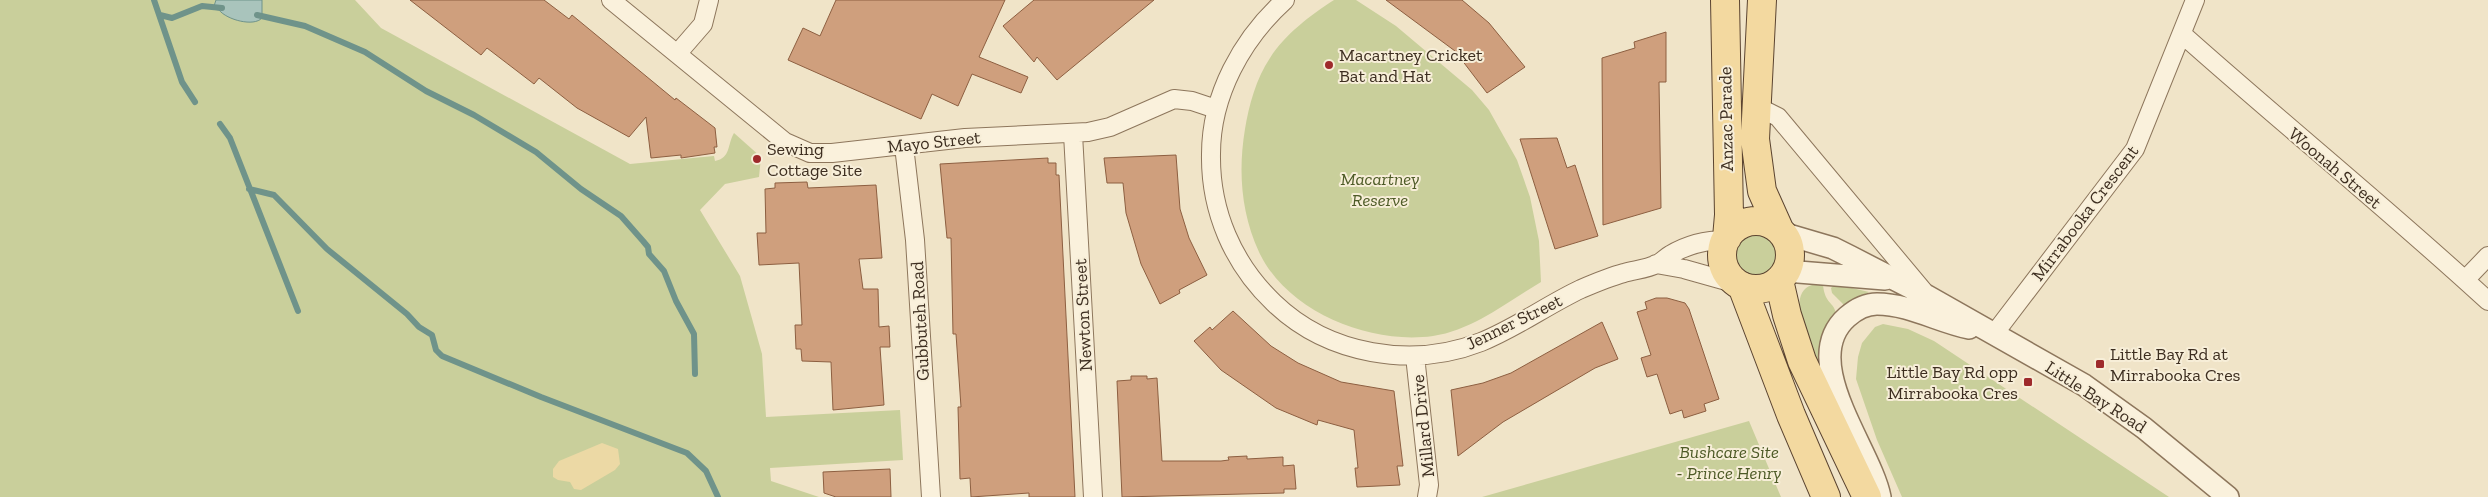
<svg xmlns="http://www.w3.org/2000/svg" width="2488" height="497" viewBox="0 0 2488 497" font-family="'Zilla Slab',serif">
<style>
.green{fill:#c9cf9b}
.sand{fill:#ecd9a5}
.water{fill:#a9c4bc;stroke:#6f938a}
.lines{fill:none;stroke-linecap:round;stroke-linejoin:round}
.stream{stroke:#6f938a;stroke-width:6}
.building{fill:#cf9f7d;stroke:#8d5f41}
.minor-casing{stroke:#8d765c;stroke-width:20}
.tertiary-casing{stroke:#8d765c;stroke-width:24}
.primary-casing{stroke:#5b4430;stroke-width:30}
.minor{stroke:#faf1dc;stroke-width:18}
.tertiary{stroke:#faf1dc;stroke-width:21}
.primary{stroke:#f3d9a0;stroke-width:28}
.poi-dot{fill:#9e2a2b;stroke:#f7eed8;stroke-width:2}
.labels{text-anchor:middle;stroke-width:4;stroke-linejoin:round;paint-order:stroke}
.poi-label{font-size:18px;fill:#3d2e20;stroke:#f7eed8;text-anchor:start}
.street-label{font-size:18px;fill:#3d2e20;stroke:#f7eed8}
.park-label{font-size:18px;font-style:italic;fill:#4d5a26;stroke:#f7eed8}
</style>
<rect width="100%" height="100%" fill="#f0e4c8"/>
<path class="green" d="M0,0H355L381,28L630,164L714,156L715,161C731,158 727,145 734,133L761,157L759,177L725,184L700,210L740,276L762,354L766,417L900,410L903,460L770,468L771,481L819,497H0Z
M1334,0H1356L1396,26L1472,90L1489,110L1517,160L1530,197L1539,241L1541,282C1507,302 1473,330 1433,336C1370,345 1287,312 1259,252C1241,213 1238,171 1245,129C1249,105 1256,79 1270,58C1285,34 1311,15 1334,0Z
M1730 255a26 26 0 1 1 52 0a26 26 0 1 1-52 0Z
M1835,284L1869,292L1844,305L1832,293L1831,288Z
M1812,285H1823C1825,304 1833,301 1836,313L1826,329L1821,366C1809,351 1784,293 1812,285Z
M1883,324L1908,329L1934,341L2169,497H1902L1877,440L1856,379L1858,357L1862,343L1875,327Z
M1749,421L1781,497H1482Z"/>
<path class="sand" d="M602,443L618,449L620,464L615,470L581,490L574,489L570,482L558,480L553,477V469L559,461Z"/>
<path class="water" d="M216,0H262V18C254,27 227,20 219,10L213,9Z"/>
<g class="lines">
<path class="stream" d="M154,0L182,82L195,102
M160,15L172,18L202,6L222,8
M257,15L305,26L365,52L426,91L474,115L536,152L581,189L621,216L643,241L648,247L649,254L664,271L676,301L694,334L695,374
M220,124L230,138L298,311
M249,189L274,195L327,249L407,314L419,327L432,335L436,350L442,356L541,397L687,453L706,471L718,497"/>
</g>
<path class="building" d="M410,0H544L569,19L572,15L675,100L676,98L715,128L717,147H714L715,153L681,158V155L651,158L646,117L629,137L577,108L539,78L534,84L487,48L481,55Z
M836,0H1005L979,57L1028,77L1021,93L972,74L958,106L932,94L921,119L788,60L803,28L820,36Z
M1034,0H1154L1057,80L1037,57L1034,62L1003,26Z
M1386,0H1462L1489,23L1525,67L1487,93L1455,51Z
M1666,32V82H1659L1661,208L1603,225L1602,58L1635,48L1634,42Z
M1557,138L1567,168L1575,165L1598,236L1555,249L1520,139Z
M1176,155L1180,209L1189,238L1207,275L1179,290L1180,293L1160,304L1141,264L1126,213L1123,183H1107L1104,158Z
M1048,158V163H1056V175H1059L1075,497H1029V493L971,497L970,478L960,479L958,407H961L956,334H953L951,238H947L940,164Z
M807,182L808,188L876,185L882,258L859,259L863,289H878L879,327L889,326L890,347H880L884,405L833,410L831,362L802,361L801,349H796L795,325H802L799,263L759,265L757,233H766L765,189L775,188V183Z
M1656,298H1667L1685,303L1689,309L1719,399L1704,404L1706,411L1684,418L1682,410L1670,414L1657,374L1647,377L1641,358L1651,355L1637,312L1647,309L1645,302Z
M1233,311L1271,346L1298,363L1341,382L1394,391L1403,466H1397L1400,485L1357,487L1355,468H1358L1354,430L1318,420L1317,425L1276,408L1221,370L1194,341L1210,327L1212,330Z
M1602,322L1618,359L1595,368L1503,422L1458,456L1451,390L1483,383L1511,373Z
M1131,376H1147V379L1157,378L1162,461H1221L1229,460L1228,457L1247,456V459L1283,457V466L1294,465L1296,489H1284V493L1122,497L1117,381L1131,380Z
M890,469L891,497H836L824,493L823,472Z"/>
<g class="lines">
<g class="minor-casing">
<path id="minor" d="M611,0L785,142L810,153H832L965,138L1088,132L1110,127L1174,99L1192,101L1216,109
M1285,0C1242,39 1211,95 1211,154C1210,211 1233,264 1274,303C1328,355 1412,369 1481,342C1516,328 1547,305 1581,289C1595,283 1609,277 1624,273C1634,270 1647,269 1657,264C1662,262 1666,257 1670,255C1688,244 1705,240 1726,240
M2182,34C2283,124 2388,209 2488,301
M677,54L703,24L709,0
M1756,106L1778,117L1925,293
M1073,134L1093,497
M904,146L915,240L931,497
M1656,264L1684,269L1741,285
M2465,280L2488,256
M1994,334L2135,149L2195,0
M1415,356L1429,485L1427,497"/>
</g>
<g class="tertiary-casing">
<path id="tertiary" d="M1782,233L1833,248L1851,257L1927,296L2084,385L2144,428L2228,497
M1786,271L1885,279
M1880,497C1871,449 1797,361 1847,317C1855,310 1866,304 1877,304C1909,304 1939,322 1969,328"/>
</g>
<g class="primary-casing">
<path id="primary" d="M1725,0L1729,215L1727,238
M1762,0L1755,139L1762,191L1779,229
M1722 255a34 34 0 1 1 68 0a34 34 0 1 1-68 0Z
M1779,280L1787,315L1802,361L1867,497
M1742,286L1791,415L1826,497"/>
</g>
<use href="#minor" class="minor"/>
<use href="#tertiary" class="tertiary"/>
<use href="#primary" class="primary"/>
</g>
<g class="poi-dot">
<circle cx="1329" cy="65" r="5"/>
<circle cx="757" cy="159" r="5"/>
<rect x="2095" y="359" width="10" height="10" rx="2.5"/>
<rect x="2023" y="377" width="10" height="10" rx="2.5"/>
</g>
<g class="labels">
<g class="poi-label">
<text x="1339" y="61">Macartney Cricket<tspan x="1339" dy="21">Bat and Hat</tspan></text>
<text x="767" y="155">Sewing<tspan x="767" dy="21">Cottage Site</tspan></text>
<text x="2110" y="360">Little Bay Rd at<tspan x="2110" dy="21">Mirrabooka Cres</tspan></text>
<text x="2018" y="378" text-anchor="end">Little Bay Rd opp<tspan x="2018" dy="21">Mirrabooka Cres</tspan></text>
</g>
<g class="street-label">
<text transform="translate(1726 119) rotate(-91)" y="6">Anzac Parade</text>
<text transform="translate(934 142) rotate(-6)" y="6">Mayo Street</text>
<text transform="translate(2335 168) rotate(40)" y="6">Woonah Street</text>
<text transform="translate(2085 213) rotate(-53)" y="6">Mirrabooka Crescent</text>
<text transform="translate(1083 315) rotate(-93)" y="6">Newton Street</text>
<text transform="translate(920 321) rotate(-93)" y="6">Gubbuteh Road</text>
<text transform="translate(1514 322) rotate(-26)" y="6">Jenner Street</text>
<text transform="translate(2096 397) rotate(33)" y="6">Little Bay Road</text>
<text transform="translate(1423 426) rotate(-96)" y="6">Millard Drive</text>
</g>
<g class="park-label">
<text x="1380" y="185">Macartney<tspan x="1380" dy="21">Reserve</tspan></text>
<text x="1729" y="458">Bushcare Site<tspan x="1729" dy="21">- Prince Henry</tspan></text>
</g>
</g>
</svg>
